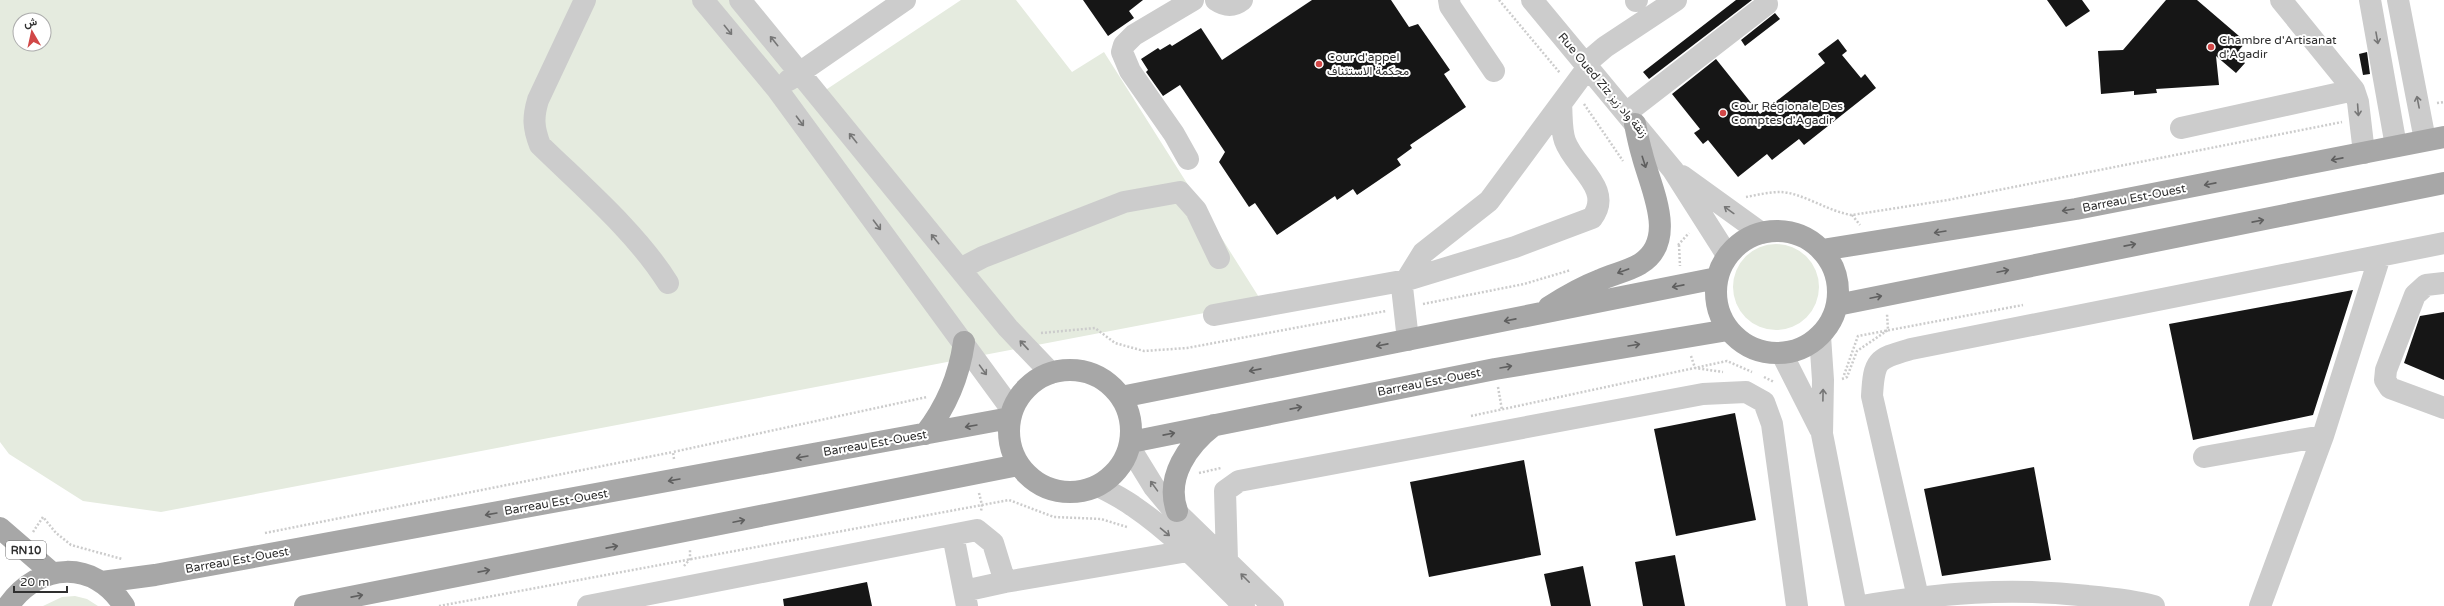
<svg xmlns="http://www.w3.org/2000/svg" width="2444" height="606" viewBox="0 0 2444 606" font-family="'Varela Round',Vazirmatn,sans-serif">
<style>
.green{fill:#e5ebdf;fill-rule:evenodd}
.building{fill:#161616}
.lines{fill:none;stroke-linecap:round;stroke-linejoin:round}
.path{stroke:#ccc;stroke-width:2.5;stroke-dasharray:2 2;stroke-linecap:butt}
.minor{stroke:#ccc;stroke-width:22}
.major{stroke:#a7a7a7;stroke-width:22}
.oneway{stroke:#767676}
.oneway2{stroke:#5f5f5f}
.poi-dot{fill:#d14747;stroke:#fff;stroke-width:1.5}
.labels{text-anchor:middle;stroke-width:4;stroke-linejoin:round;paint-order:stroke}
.shield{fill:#fff;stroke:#6d6d6d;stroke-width:1}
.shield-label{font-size:11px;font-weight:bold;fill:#2f2f2f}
.poi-label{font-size:12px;fill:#2f2f2f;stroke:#fff;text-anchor:start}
.street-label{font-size:12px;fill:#2f2f2f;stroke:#fff}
</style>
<rect width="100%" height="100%" fill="#fff"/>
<path class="green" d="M0,0H730L809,101L961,0H1016L1072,72L1104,52L1262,302L161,512L83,501L9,454L0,442ZM20,20H44V44H20Z
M1733 287a43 43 0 1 1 86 0a43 43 0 1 1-86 0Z
M75,596L87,599L98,606H43L62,597Z"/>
<path class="building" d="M1083,0H1143L1129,11L1134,18L1108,36Z
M1312,0H1391L1409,27L1418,24L1450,70L1444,74L1466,107L1410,145L1412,148L1397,159L1401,165L1357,195L1353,189L1337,200L1335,196L1277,235L1255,203L1249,207L1219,162L1225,152L1180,85L1163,96L1146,72L1148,70L1141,59L1158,48L1160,50L1170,44L1172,46L1201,28L1222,60Z
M1736,0H1752L1649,79L1643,72Z
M2047,0H2082L2090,11L2066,27Z
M2166,0H2197L2246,42L2239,50L2243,54L2239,58L2245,63L2236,73L2216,56L2219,85L2156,89L2157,93L2134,95V91L2101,94L2098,51L2123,50Z
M1775,13L1780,19L1745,46L1741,40Z
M1838,39L1847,51L1842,55L1861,78L1865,74L1876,88L1804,145L1799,139L1772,160L1767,154L1738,177L1708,140L1703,144L1694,133L1700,129L1672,94L1716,59L1760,114L1825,63L1818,54Z
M2367,52L2370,74L2363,75L2359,54Z
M2353,290L2313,415L2193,440L2169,324Z
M2444,312V380L2404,363L2420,316Z
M1735,413L1756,520L1676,536L1654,429Z
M1524,460L1541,555L1429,577L1410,482Z
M2034,467L2051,560L1942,576L1924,489Z
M1675,555L1685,606H1643L1635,562Z
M1583,566L1591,606H1551L1544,574Z
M867,582L872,606H784L783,599Z"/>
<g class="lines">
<path class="path" d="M1499,0L1560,73
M2437,103L2444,102
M1584,104L1623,161
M1746,197C1757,195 1769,192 1780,192C1801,192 1829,212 1852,215L1948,200L2342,122
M1852,215L1860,225
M1678,245L1689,233
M1679,245L1680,266
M1423,304L1524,284L1571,270
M1041,333L1095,328L1115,343L1144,351L1187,348L1386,311
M1691,356L1695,368L1723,372
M1844,375L1858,336L2023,305
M1764,377L1774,382
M1842,379L1847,377L1857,351L1888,330L1887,314
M1498,387L1502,410
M1471,416L1727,361L1752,372
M674,459L673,452L927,397
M1199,473L1221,468
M979,493L982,505L981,511
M33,532L43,517L56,533L71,545L122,559
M265,533L673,452
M684,566L690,559V550
M439,606L1009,500L1054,517L1101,519L1127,527"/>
<path class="minor" d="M585,0L538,100C533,117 533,127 540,145C583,187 636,232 668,283
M703,0L777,89L1012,410
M740,0L1008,328L1051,373
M1216,0C1225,6 1233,7 1242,0
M1449,0L1450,6L1494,71
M1532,0L1673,170L1727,255
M2281,0L2354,90L2358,102L2364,153
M2370,0L2396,146
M2398,0L2425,140
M1636,1L1637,0
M1585,64L1605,47L1676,0
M789,80L905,0
M1626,113L1767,4
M2181,128L2354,90
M1188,159L1174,134L1130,71L1122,52L1124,45L1134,35L1193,0
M1682,176L1761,233
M960,269L983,257L1124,202L1180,192L1196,210L1219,258
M2444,283L2426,285L2415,295L2386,370L2385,380L2390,388L2444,408
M1214,315L1407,280L1515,247L1592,218C1614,189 1574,167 1565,141C1561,130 1562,116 1561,104
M1820,336L1823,380L1822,434L1856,606
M1408,340L1402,287L1423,253L1489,201L1588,67
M1782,354L1820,429
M1130,448L1154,487L1169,505L1273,606
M2204,457L2323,436
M1098,486C1110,492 1122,498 1133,506C1174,534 1209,571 1244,606
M953,535L967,606
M1227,560L1225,491L1239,481L1703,394L1746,392L1764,402L1772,424L1797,606
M964,591L1005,582L1188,551
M588,606L977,530L993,543L1005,582
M1862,606C1940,593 2009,587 2088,596C2110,598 2133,600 2154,606
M1920,606L1872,396C1874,359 1877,359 1911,349L2444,243
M2260,606L2323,436L2380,256"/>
<path class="major" d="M1716 292a61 61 0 1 1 122 0a61 61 0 1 1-122 0Z
M1822,250L2076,209L2444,137
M1837,305L2444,183
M1549,307C1566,296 1582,287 1600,280C1614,274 1628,271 1640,264C1679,240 1650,187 1642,154C1639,144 1637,134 1635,124
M1009 431a61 61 0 1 1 122 0a61 61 0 1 1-122 0Z
M1121,397L1717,278
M925,434C947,406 959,377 964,342
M1131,442L1495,369L1728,330
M1177,511C1165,477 1188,445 1214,425
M0,528L52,573
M102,582L155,575L1010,418
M8,606C39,562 94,559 124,606
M305,606L1018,465"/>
</g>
<defs><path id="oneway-shaft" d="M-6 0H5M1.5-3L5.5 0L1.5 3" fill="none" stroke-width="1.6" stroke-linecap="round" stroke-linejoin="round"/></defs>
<g class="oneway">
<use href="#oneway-shaft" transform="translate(728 30) rotate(51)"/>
<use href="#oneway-shaft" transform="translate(2377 38) rotate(80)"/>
<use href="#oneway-shaft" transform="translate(774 41) rotate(-129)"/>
<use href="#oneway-shaft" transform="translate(2418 102) rotate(-101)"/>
<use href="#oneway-shaft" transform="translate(2358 110) rotate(86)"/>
<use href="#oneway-shaft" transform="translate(800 121) rotate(53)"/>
<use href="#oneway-shaft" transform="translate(853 138) rotate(-129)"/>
<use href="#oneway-shaft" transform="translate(1729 210) rotate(-144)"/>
<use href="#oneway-shaft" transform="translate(877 225) rotate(53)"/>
<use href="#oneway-shaft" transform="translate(935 239) rotate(-129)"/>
<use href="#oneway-shaft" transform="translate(1024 345) rotate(-133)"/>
<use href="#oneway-shaft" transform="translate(983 370) rotate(54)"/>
<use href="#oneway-shaft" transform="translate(1823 395) rotate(-89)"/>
<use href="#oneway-shaft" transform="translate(1154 486) rotate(-126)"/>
<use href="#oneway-shaft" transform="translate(1165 532) rotate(40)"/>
<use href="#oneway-shaft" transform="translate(1245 578) rotate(-135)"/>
</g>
<g class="oneway2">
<use href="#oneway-shaft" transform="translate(2337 159) rotate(169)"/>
<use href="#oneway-shaft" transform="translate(1644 162) rotate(72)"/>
<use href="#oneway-shaft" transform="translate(2210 184) rotate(169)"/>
<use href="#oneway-shaft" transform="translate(2068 210) rotate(171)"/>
<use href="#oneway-shaft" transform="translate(2258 221) rotate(-11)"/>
<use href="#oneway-shaft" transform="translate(1940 232) rotate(171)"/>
<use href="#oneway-shaft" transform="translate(2130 245) rotate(-11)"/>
<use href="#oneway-shaft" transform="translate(1623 271) rotate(160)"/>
<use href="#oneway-shaft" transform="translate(2003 271) rotate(-12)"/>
<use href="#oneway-shaft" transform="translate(1678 286) rotate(169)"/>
<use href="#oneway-shaft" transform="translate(1876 297) rotate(-12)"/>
<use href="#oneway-shaft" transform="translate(1510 320) rotate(169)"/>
<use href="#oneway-shaft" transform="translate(1382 345) rotate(169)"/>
<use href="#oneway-shaft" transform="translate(1634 345) rotate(-9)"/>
<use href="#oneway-shaft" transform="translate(1506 367) rotate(-10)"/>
<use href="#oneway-shaft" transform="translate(1255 370) rotate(169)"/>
<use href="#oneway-shaft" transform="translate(1296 408) rotate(-11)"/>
<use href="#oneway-shaft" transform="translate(971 426) rotate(170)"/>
<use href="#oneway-shaft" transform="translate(1169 434) rotate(-11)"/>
<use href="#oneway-shaft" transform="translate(802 457) rotate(170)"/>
<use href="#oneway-shaft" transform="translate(674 480) rotate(170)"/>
<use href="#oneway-shaft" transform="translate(491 514) rotate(170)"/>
<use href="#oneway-shaft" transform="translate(739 521) rotate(-12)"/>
<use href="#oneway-shaft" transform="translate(612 547) rotate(-11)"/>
<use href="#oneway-shaft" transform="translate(484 571) rotate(-11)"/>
<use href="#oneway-shaft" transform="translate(357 596) rotate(-11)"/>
</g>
<g class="poi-dot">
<circle cx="2211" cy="47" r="4"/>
<circle cx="1319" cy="64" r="4"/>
<circle cx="1723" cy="113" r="4"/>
</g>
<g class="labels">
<rect class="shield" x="6" y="541" width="40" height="18" rx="3"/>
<g class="shield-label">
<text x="26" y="554">RN10</text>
</g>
<g class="poi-label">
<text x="2219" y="44">Chambre d'Artisanat<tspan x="2219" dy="14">d'Agadir</tspan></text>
<text x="1327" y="61">Cour d'appel<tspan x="1327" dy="14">محكمة الاستئناف</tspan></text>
<text x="1731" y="110">Cour Régionale Des<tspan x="1731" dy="14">Comptes d'Agadir</tspan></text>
</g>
<g class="street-label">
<text transform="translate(1603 85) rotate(50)" y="4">Rue Oued Ziz زنقة واد زيز</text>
<text transform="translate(2134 198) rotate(-11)" y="4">Barreau Est-Ouest</text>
<text transform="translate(1429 382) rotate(-11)" y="4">Barreau Est-Ouest</text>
<text transform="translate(875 443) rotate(-10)" y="4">Barreau Est-Ouest</text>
<text transform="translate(556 502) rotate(-10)" y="4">Barreau Est-Ouest</text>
<text transform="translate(237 560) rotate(-10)" y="4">Barreau Est-Ouest</text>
</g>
</g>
<g transform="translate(32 32) rotate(351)"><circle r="19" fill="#ffffff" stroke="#acacac"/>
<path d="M0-3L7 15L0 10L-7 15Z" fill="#d14747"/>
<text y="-6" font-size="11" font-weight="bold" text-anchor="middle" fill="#2f2f2f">ش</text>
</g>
<path d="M14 586v6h53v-6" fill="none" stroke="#2f2f2f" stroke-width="2"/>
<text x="20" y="586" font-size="12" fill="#2f2f2f" stroke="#ffffff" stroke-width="3" paint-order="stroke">20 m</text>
</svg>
